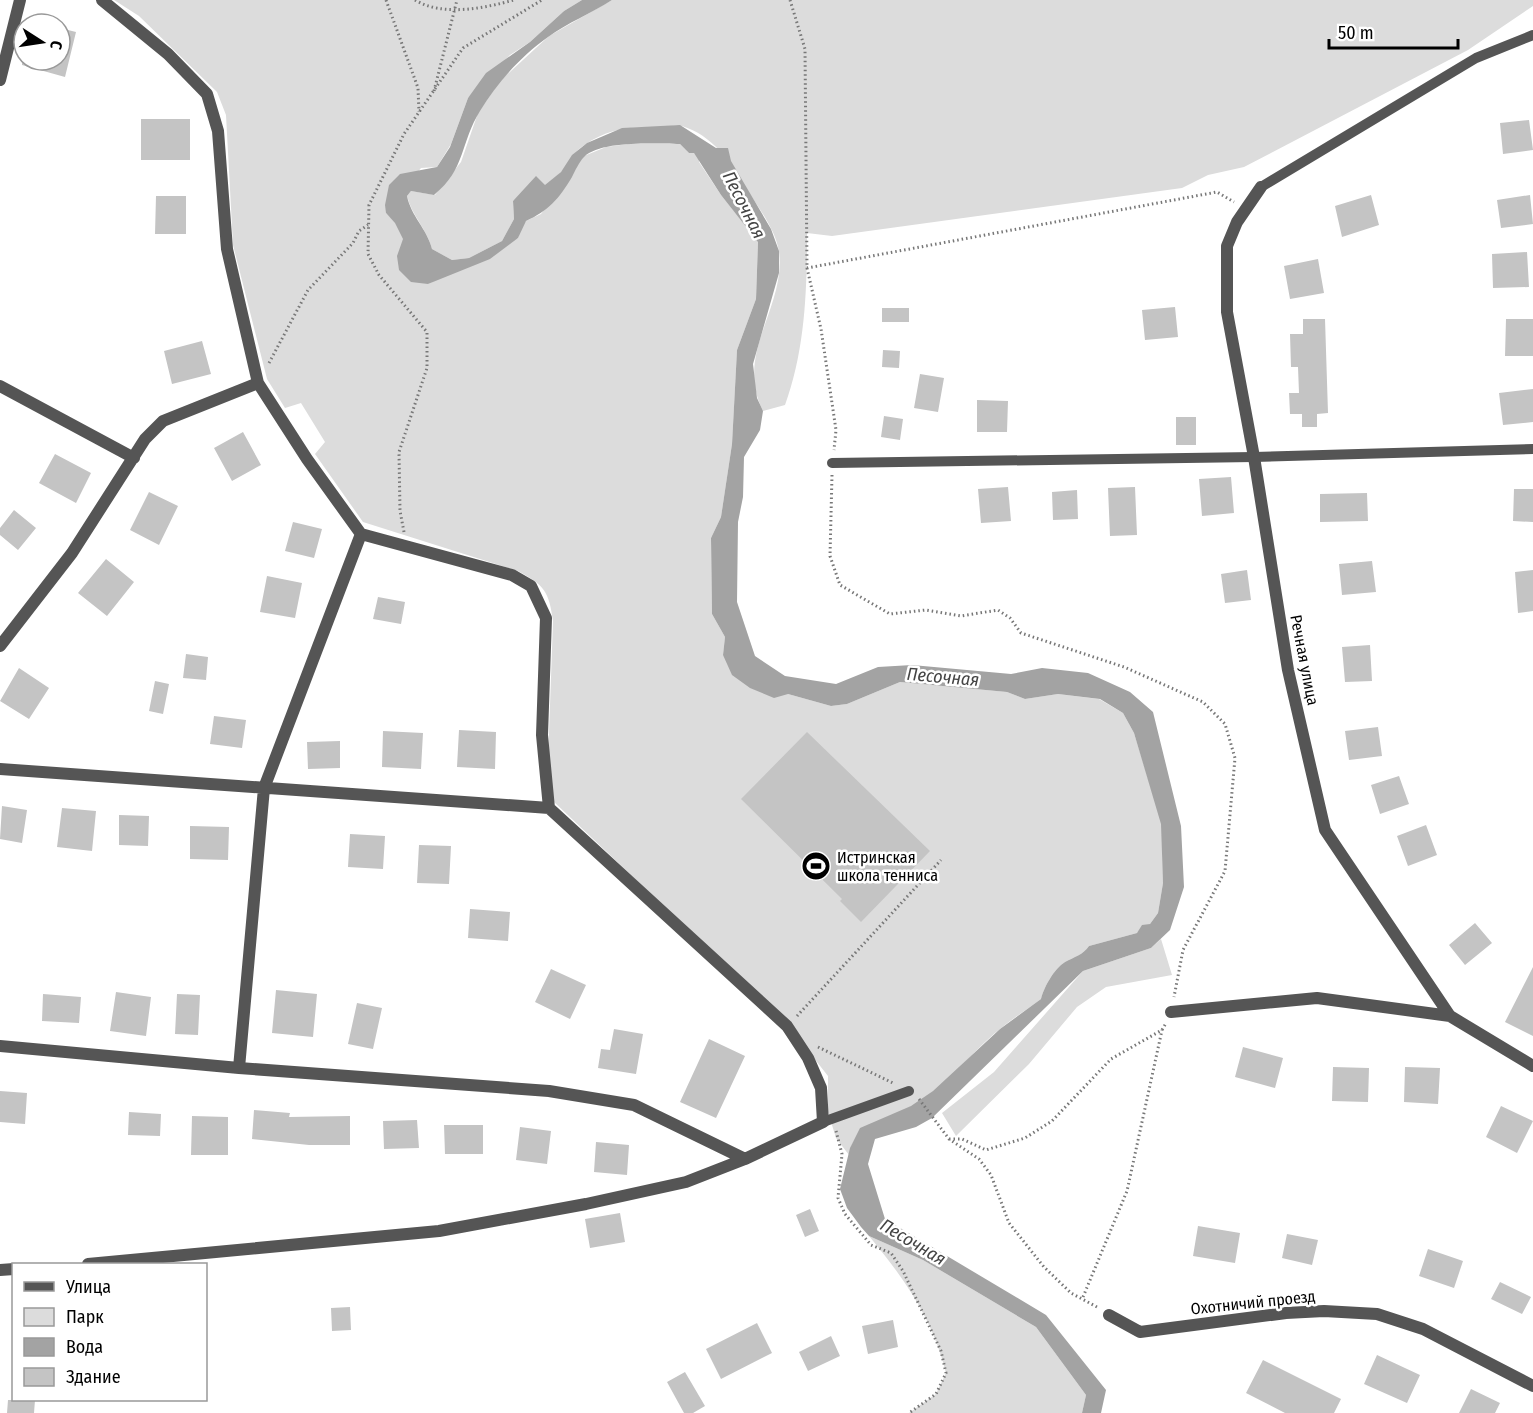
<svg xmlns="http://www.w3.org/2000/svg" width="1533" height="1413" viewBox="0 0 1533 1413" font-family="'Fira Sans Condensed',sans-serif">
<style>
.green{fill:#dcdcdc}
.water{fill:#a3a3a3}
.building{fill:#c4c4c4}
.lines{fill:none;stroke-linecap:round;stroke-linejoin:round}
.path{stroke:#777;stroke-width:3;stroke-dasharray:1.5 3;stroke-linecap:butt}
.lane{stroke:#555;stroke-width:10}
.street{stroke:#555;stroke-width:12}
.labels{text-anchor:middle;stroke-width:5;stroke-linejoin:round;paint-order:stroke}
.street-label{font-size:16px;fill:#000;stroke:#fff}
.poi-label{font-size:16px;fill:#000;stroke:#fff;text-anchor:start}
.water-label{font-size:18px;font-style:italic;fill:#444;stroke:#fff}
</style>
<rect width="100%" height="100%" fill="#fff"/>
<path class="green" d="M114,0H582L564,11L530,42L510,55L468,98L451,144L437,167L421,168L386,213L395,222L428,284L518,238L521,226L526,221L541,214L584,156L606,147L628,144H680L689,153H694L699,157V162L721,195L758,241L756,299L737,350L732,444L721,517L711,538L712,614L725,637L723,655L788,694L831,706L847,704L900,682L1007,692L1025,699L1058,694L1099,699L1123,713L1134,733L1162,824L1163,883L1158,913L1150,924L1137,933L1089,946C1083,955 1074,957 1065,962C1054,969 1044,987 1041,999C1028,1009 1013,1018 1000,1029C970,1053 945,1088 910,1107C887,1119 854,1124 849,1155L836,1138L828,1112V1076L784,1020L553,801L547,789L553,621C549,591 544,585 518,571L363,522L315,454L325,442L301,403L285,408L267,379L233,245L226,115L217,92L139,16Z
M612,0H1533V6L1468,50L1244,167L1208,175L1182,188L832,236L807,233C807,292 805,350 785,405L763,411C734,353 786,308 779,252C776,230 758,207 746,188C731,162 712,135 682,126C673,124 660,128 650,128C628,126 605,131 586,144C574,151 570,161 562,171C557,177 550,181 545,186L538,180L513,201L514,219L502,241L469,258L452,260L432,249C427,229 412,216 407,196L411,191L435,195L461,162L478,113L500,81L549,36Z
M1161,939L1172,975L1106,987L1077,1007L1029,1064L956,1136L942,1113L994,1072L1083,971L1151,948Z
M869,1236L923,1260L1036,1327L1086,1395L1082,1413H909L936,1394L946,1373C933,1319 904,1278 869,1236Z"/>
<path class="water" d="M582,0H612C592,13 567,23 548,37C521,56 497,83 480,111C460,143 466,169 434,195L411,191L407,196C411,216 427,229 432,249L452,260L469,258L502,241L514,219L513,201L536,176L545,185L561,172L572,155L587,143L622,128L680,125L716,148H728L731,161L771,229L779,251V273L753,364L757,398L763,411L760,430L744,457L743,497L738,522L737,602L755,656L785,676L836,684L878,667L912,665L1011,674L1042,668L1088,673L1130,692L1153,712L1181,826L1184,887L1170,930L1151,948L1083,971L932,1118L916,1127L875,1139L868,1164L885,1219L1046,1315L1106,1390L1101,1413H1082L1086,1395L1036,1327L923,1260L869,1236L861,1227L847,1208L840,1189L850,1148L860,1128L911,1106L933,1091L1000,1029L1041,999C1044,987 1054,969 1065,962C1074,957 1083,955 1089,946L1137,933L1142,925L1150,924L1158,913L1163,883L1161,824L1134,733L1123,713L1100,699L1058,694L1025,699L1007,692L900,682L847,704L831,706L788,694L774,698L750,688L732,675L723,655L725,637L712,614L711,538L721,517L732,444L737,350L756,299L758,242L721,195L694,153H689L680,144C657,144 601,140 584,157C579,162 575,171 572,177C559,199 548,211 526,221L518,238L490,259L428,284L411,282L399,270L397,256L403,239L395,223L386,213L385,205L389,185L400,174L437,167L450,147L468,98L486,73L530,42L564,11Z"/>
<path class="building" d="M60,28L76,32L65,77L22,65V60H60Z
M141,119H190V160H141Z
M1529,120L1533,150L1503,154L1500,123Z
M1371,195L1379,225L1342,237L1335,206Z
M1530,195L1533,224L1501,228L1497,200Z
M156,196H186V234H155Z
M1527,252L1529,287L1493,288L1492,254Z
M1318,259L1324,293L1290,299L1284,266Z
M1175,307L1178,337L1145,340L1142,310Z
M882,308H909V322H882Z
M1303,319H1325L1328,413L1317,414V427H1302V414H1290L1289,393H1299L1298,367H1291L1290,334H1303Z
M1506,319H1533V356H1505Z
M202,341L211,374L172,384L164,351Z
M883,350L900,351L899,368L882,367Z
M920,374L944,378L938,412L914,408Z
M1533,389V422L1503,425L1499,393Z
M977,400L1008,401L1007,432H977Z
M884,416L903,419L900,440L881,437Z
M1176,417H1196V445H1176Z
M243,432L261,465L232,481L214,448Z
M55,454L91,473L76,503L39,483Z
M1231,477L1234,513L1202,516L1199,479Z
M1008,487L1011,521L981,523L978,489Z
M1135,487L1137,535L1110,536L1108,488Z
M1514,489H1533V522L1513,521Z
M1077,490L1078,519L1053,520L1052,492Z
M149,492L178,506L159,545L130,530Z
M1367,493L1368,521L1320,522V494Z
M14,510L36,528L18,550L0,535V528Z
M293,522L322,529L314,558L285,551Z
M106,559L134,582L107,616L78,593Z
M1372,561L1376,592L1342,595L1339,564Z
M1247,570L1251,600L1225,603L1221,574Z
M1533,570V611L1518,613L1515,572Z
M267,576L302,583L295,618L260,612Z
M378,597L405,602L401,624L373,619Z
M1370,645L1372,681L1345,682L1342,647Z
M186,654L208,657L206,680L183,678Z
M19,668L49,688L29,719L0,701Z
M155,681L169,684L163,714L149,711Z
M214,716L246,720L242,748L210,744Z
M1378,727L1382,756L1349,760L1345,731Z
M459,730L496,732L495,769L457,767Z
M383,731L423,733L421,769L382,767Z
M807,732L930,851L861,922L840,901L842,899L741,799Z
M340,741V768L308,769L307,742Z
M1399,776L1409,804L1380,814L1371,785Z
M2,806L27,810L22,843L0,839Z
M62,808L96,811L92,851L57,847Z
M119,815L149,816L148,846L119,845Z
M1426,825L1437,855L1408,866L1397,836Z
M190,826L229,827L228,860L190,859Z
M350,834L385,836L383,869L348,867Z
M419,845L451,846L449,884L417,883Z
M470,909L510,912L508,941L468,938Z
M1475,923L1492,943L1465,965L1449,945Z
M1533,967V1036L1505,1022Z
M551,969L586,985L570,1019L535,1002Z
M276,990L317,994L313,1037L272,1033Z
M116,992L151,997L146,1036L110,1031Z
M43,994L81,997L79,1023L42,1021Z
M177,994L200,995L198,1035L175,1034Z
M357,1003L382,1008L373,1049L348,1044Z
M614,1029L643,1034L636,1074L598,1068L601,1049L610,1050Z
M709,1039L745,1056L716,1118L680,1102Z
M1243,1047L1283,1058L1275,1088L1235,1077Z
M1333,1067L1369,1068L1368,1102L1332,1101Z
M1405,1067L1440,1068L1438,1104L1404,1102Z
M0,1091L27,1093L25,1124L0,1122Z
M1501,1106L1533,1121L1517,1153L1486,1137Z
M254,1110L290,1113L289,1117L350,1116V1145H309L252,1139Z
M129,1112L161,1114L160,1136L128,1135Z
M192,1116L228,1117V1155H191Z
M417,1120L419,1148L384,1149L383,1121Z
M444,1125H483V1154H445Z
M520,1127L551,1131L547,1164L516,1160Z
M596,1142L629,1145L627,1175L594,1172Z
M810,1209L819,1231L805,1237L796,1215Z
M620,1213L625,1242L590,1248L585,1219Z
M1198,1226L1240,1233L1235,1263L1193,1256Z
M1287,1234L1318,1240L1312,1265L1282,1258Z
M1428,1249L1463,1261L1454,1288L1419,1276Z
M1500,1282L1531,1297L1522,1314L1491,1299Z
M350,1307L351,1330L332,1331L331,1308Z
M893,1320L898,1347L868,1354L862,1326Z
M757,1323L772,1353L721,1379L706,1349Z
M831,1336L840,1356L808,1371L799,1352Z
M1377,1355L1420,1375L1407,1403L1364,1384Z
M1263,1360L1341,1399L1334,1413H1285L1246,1393Z
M685,1372L705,1406L693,1413H684L667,1382Z
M1471,1389L1500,1403L1495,1413H1459Z
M8,1400H35L34,1413H7Z"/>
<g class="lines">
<path class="path" d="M386,0L418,88L419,112
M415,0C443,17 485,8 514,0
M790,0L805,49L807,268L1217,192L1234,202
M434,91L457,0
M807,268L821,329L836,430L834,450
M269,363L308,290L353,243L359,231L368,225
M832,475L830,556L840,585L890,614L926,610L961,616L998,610L1010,618L1021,633L1124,667L1203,702L1225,724L1235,758L1225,871L1183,950L1174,997
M404,532L400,511L399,452L427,368V332L379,275L368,254L369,205L404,134L463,48L542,0
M797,1016L941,860
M818,1047L893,1083
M919,1099L949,1139L979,1159L991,1175L1009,1223L1044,1267L1071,1293L1097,1307
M836,1131L842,1154L838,1198L845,1214L871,1245L891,1253L903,1271L941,1351L946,1373L936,1394L909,1413
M949,1139H962L986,1150L1025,1138L1052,1121L1111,1059L1162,1030L1166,1023
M1083,1297L1127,1191L1162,1030"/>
<path class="lane" d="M1261,187L1476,58L1533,35
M832,463L1254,457L1533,449
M823,1122L909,1091"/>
<path class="street" d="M0,80L20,0
M1261,187L1237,222L1227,246V312L1254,457L1288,670L1325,830L1450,1016L1533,1066
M0,386L134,458
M0,646L72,553L145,439L163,421L258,383
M0,769L549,808
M1171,1012L1317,998L1450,1016
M0,1046L239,1068L549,1091L634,1105L745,1159
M239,1068L264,788L361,534
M88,1264L439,1231L586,1204L686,1182L745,1159L823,1122L821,1088L808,1058L787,1026L549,808L542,735L546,618L531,586L512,575L361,534L307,459L258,383L227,249L218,131L207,94L168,54L102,0
M0,1270L14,1269
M1109,1315L1140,1332L1286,1313L1324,1311L1377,1314L1423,1329L1533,1386"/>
</g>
<defs>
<g id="stadium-disc" transform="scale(1.5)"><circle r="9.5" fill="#000" stroke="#fff"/><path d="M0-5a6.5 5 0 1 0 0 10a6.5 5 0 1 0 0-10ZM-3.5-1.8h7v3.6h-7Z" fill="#fff"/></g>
</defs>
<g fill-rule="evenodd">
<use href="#stadium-disc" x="816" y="866"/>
</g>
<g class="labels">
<g class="street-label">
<text transform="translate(1305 660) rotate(79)" y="6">Речная улица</text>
<text transform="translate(1253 1302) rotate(-6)" y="6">Охотничий проезд</text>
</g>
<g class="poi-label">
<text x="837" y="863">Истринская<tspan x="837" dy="18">школа тенниса</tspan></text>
</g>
<g class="water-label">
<text transform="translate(744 205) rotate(63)" y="6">Песочная</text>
<text transform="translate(943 677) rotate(5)" y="6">Песочная</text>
<text transform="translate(913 1242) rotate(31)" y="6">Песочная</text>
</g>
</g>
<rect x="12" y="1263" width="195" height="138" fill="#ffffff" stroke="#999999" stroke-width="1.5"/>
<rect x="24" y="1282" width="30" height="9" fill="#555555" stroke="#999999" stroke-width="1.5"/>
<text x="66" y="1293" font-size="18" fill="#000000">Улица</text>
<rect x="24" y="1308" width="30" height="18" fill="#dcdcdc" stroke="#999999" stroke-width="1.5"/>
<text x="66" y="1323" font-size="18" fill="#000000">Парк</text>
<rect x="24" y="1338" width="30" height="18" fill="#a3a3a3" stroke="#999999" stroke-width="1.5"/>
<text x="66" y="1353" font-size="18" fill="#000000">Вода</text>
<rect x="24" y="1368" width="30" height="18" fill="#c4c4c4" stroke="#999999" stroke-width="1.5"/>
<text x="66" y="1383" font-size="18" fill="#000000">Здание</text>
<g transform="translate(42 42) rotate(102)"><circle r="28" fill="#ffffff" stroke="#999999" stroke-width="1.5"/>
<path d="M0-4.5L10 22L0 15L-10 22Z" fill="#000000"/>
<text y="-9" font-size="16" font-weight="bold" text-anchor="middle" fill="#000000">С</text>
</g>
<path d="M1329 39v9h129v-9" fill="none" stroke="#000000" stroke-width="3"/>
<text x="1338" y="39" font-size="18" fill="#000000" stroke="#ffffff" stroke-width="4.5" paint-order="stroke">50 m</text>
</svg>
